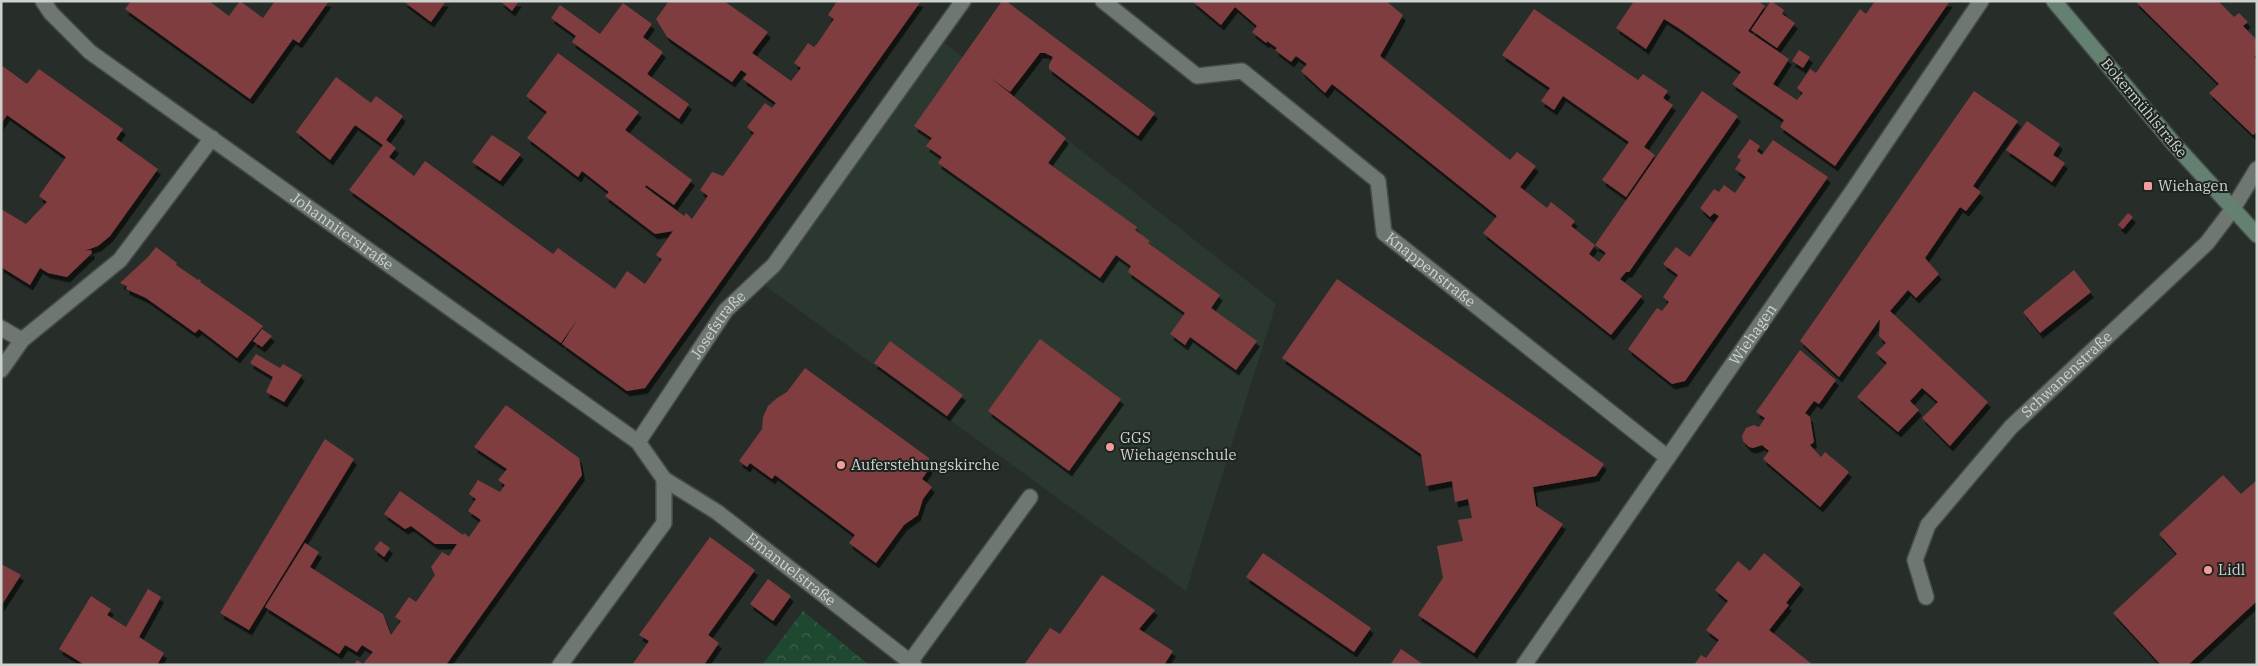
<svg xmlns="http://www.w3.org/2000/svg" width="2258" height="666" viewBox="0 0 2258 666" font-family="'IBM Plex Serif',serif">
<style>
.built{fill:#2b382f}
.forest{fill:url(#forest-crowns)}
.building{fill:#7f3d40;filter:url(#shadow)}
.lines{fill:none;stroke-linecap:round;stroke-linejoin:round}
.service-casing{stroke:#454b47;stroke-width:18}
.minor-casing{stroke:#454b47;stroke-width:18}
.secondary-casing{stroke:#454b47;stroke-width:18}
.service{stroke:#6f7772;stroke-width:15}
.minor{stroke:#6f7772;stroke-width:15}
.secondary{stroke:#648070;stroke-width:15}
.poi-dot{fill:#f59b9c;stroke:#1d2420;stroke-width:2}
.labels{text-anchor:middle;stroke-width:4;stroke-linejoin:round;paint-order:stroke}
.street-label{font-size:15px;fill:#ced2cf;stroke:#1d2420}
.poi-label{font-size:15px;fill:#ced2cf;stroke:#1d2420;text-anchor:start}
</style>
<defs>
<pattern id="forest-crowns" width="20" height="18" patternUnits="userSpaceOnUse" patternTransform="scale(1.25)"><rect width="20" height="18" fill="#1f4831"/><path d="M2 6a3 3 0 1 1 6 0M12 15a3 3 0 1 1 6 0" fill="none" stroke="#3e624e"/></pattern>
<filter id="shadow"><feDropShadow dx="3" dy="5.5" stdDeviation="0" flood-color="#0009"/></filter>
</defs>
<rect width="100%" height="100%" fill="#272e29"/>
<path class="built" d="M937,37L1276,304L1186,591L757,280Z"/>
<path class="forest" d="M803,611L869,665H762Z"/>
<path class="building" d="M131,1H209L229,16L240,1L263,18L275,1H329L299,43L293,39L250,99L125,9Z
M403,1H446L431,22Z
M500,1H519L512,11Z
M669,1H724L768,32L752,53L791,81L801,68L794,63L808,43L814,47L817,44L834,19L828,15L837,1H921L645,388L627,391L562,344L579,317L561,343L349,190L383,145L355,125L330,160L296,132L336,77L371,103L376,96L403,116L386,140L396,148L389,157L414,176L425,161L553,254L558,248L615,289L627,271L645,284L662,259L656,255L673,231L655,234L605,196L609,192L582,171L578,177L527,138L547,112L526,96L558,53L639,112L625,130L692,180L674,205L646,185L645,187L684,216L686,213L692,219L708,196L700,190L712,172L723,176L754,133L747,127L765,103L772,108L776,103L743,79L747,74L741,70L732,82L667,37L656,19Z
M1002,1H1006L1155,113L1138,136L1049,69V65L1053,57L1045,53H1040L1010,92L988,76L1066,138L1048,163L1137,227L1135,230L1150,241L1148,243L1220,295L1211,308L1257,341L1236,370L1190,337L1185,345L1170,334L1185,313L1128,272L1131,266L1116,255L1100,278L938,163L942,157L926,146L932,138L914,126Z
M1192,1H1386L1403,15L1380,56L1510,160L1517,152L1536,166L1520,187L1547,208L1551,202L1575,221L1571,226L1595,245L1589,254L1599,262L1606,253L1595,245L1702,91L1738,116L1629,272H1626L1620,279L1642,296L1611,335L1483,233L1497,216L1332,84L1325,93L1301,71L1307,64L1296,56L1291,62L1275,50L1277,48L1267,41L1266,43L1252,32L1257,26L1235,7L1221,25Z
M1634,1H1758L1765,6L1748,31L1789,59L1773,84L1797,100L1803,93L1797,88L1810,69L1816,73L1860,9L1866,14L1875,1H1950L1835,166L1780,127L1784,120L1732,84L1741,72L1680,29L1664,19L1646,49L1616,28Z
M1771,1L1784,10L1782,14L1795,23L1777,48L1751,30Z
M2135,1H2218L2234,17L2239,13L2248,22L2243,26L2257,40V55L2254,57L2257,59V132L2253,135L2209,93L2219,84Z
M623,3L652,24L643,37L663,52L647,74L689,104L679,119L572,42L576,36L551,18L560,5L600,34Z
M1534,9L1638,80L1643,74L1668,91L1663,98L1673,105L1644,147L1655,155L1626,197L1602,180L1629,142L1563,96L1554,110L1541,101L1550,88L1502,55Z
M1799,50L1810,57L1803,68L1792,61Z
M1,65L27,84L39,69L123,129L116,139L158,169L110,236L98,246L84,251L91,250L92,253L67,277L48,273L40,268L30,285L1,267V209L26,224L47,202L39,196L66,157L7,115L1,124Z
M1974,91L2018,121L1973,186L1981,192L1966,211L1960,207L1925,258L1939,274L1916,298L1908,290L1890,311L1988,402L1950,446L1922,418L1938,402L1922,388L1910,401L1919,410L1898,432L1857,397L1887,363L1876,353L1886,343L1879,336L1880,319L1839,377L1800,341Z
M2027,121L2060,144L2053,155L2065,163L2052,182L2006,150Z
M492,135L521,154L500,181L472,162Z
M1750,139L1760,146L1757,151L1762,155L1773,140L1828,177L1685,381L1672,384L1628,349L1657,308L1662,311L1669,302L1663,297L1678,275L1663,264L1676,247L1690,257L1719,216L1714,213L1710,217L1700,208L1714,189L1719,192L1724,185L1735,193L1746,177L1735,169L1741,160L1737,157Z
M2128,213L2133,217L2123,229L2118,225Z
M156,247L177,263L176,265L198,280L199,279L201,281L200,282L263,326L237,358L199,329L195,333L146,298L126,289L127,286L120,283L149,256Z
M2074,270L2091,292L2040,333L2023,312Z
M1337,279L1604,464L1596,476L1533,487L1536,506L1563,524L1474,653L1418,615L1443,578L1437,546L1463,541L1458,520L1472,518L1468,499L1455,502L1452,481L1426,486L1421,454L1282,358Z
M262,329L272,336L262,347L253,341Z
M1040,339L1121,399L1069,471L988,411Z
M890,341L963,395L947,416L874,363Z
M1800,350L1836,380L1819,404L1814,401L1805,413L1810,417L1814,442L1810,445L1821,457L1825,452L1849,472L1820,507L1763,459L1769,451L1762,445L1753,448L1749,447L1743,441L1742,436L1746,428L1754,425L1759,427L1765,418L1756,412Z
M256,354L280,368L283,364L302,375L284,402L266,392L273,377L250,363Z
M805,368L929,458V469L922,479L932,487L923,499L918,515L904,525L876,563L849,543L855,535L775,475L772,479L750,463L747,467L739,461L762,429L763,417L768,406L777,398L787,392Z
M506,405L579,458L582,475L446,665H354L357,660L363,664L373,652L362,645L357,652L345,645L339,654L265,607L305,543L319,552L310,567L383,614L391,635L401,621L395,617L409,597L416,602L435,575L431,567L442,552L449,556L457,544H435L411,526L405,529L384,514L400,491L463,535L464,533L469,537L481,520L468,511L476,499L469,494L478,480L500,492L505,485L498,480L507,469L474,447Z
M325,439L354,459L249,630L220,613Z
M2223,475L2241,494L2257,480V601L2188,665H2161L2113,613L2177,554L2159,534Z
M710,537L755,570L708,635L719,643L704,665H632L649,641L639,635Z
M380,541L390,548L384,557L374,549Z
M1263,553L1371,628L1354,652L1246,577Z
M1764,553L1801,584L1786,603L1789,605L1769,630L1813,665H1694L1701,655L1706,658L1719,640L1706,630L1728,601L1715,590L1738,561L1750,571Z
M1,564L21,575L1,606Z
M1102,575L1155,610L1139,629L1173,651L1164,665H1024L1050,628L1060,634Z
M768,579L791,596L773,621L750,604Z
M148,589L161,597L139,637L164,653L157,665H85L59,649L91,596L111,609L107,615L126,627Z
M1401,649L1424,665H1390Z"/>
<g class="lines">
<g class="service-casing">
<g id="service">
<path d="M1,328L22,340"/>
<path d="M1,370L22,340L120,260L212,138"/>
<path id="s1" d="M664,479L717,512L914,665"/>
<path d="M910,662L1030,497"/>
</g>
</g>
<g class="minor-casing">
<g id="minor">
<path id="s2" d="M43,1L51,13L90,52L638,442L664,479V523L560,665"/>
<path id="s3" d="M1103,1L1197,76L1242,71L1378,181L1384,233L1667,457"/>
<path id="s4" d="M638,442L726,310L774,265L963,1"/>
<path id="s5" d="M1926,597L1915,560L1928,525L2011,427L2207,243L2232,210L2257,169"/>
<path id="s6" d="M1524,665L1854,189L1981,1"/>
</g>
</g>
<g class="secondary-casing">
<path id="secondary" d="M2054,1L2174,144L2257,235"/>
</g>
<use href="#service" class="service"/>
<use href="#minor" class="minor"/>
<use href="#secondary" class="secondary"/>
</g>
<g class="poi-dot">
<rect x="2143" y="181" width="10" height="10" rx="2.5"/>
<circle cx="1110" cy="447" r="5"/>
<circle cx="841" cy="465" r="5"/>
<circle cx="2208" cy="570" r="5"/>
</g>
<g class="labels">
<g class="street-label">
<text transform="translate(2144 108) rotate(50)" y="5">Bokermühlstraße</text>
<text dy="5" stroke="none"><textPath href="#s2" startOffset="379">Johanniterstraße</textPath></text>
<text dy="5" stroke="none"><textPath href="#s3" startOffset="452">Knappenstraße</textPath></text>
<text dy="5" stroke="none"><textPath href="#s4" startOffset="142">Josefstraße</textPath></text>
<text dy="5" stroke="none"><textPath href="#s6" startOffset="402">Wiehagen</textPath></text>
<text dy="5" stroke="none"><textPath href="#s5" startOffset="281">Schwanenstraße</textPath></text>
<text dy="5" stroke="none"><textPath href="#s1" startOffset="156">Emanuelstraße</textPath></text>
</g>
<g class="poi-label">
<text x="2158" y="191">Wiehagen</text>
<text x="1120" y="443">GGS<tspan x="1120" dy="17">Wiehagenschule</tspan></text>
<text x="851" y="470">Auferstehungskirche</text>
<text x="2218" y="575">Lidl</text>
</g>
</g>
<rect width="2258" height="666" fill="none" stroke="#ced2cf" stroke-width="5"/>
</svg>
